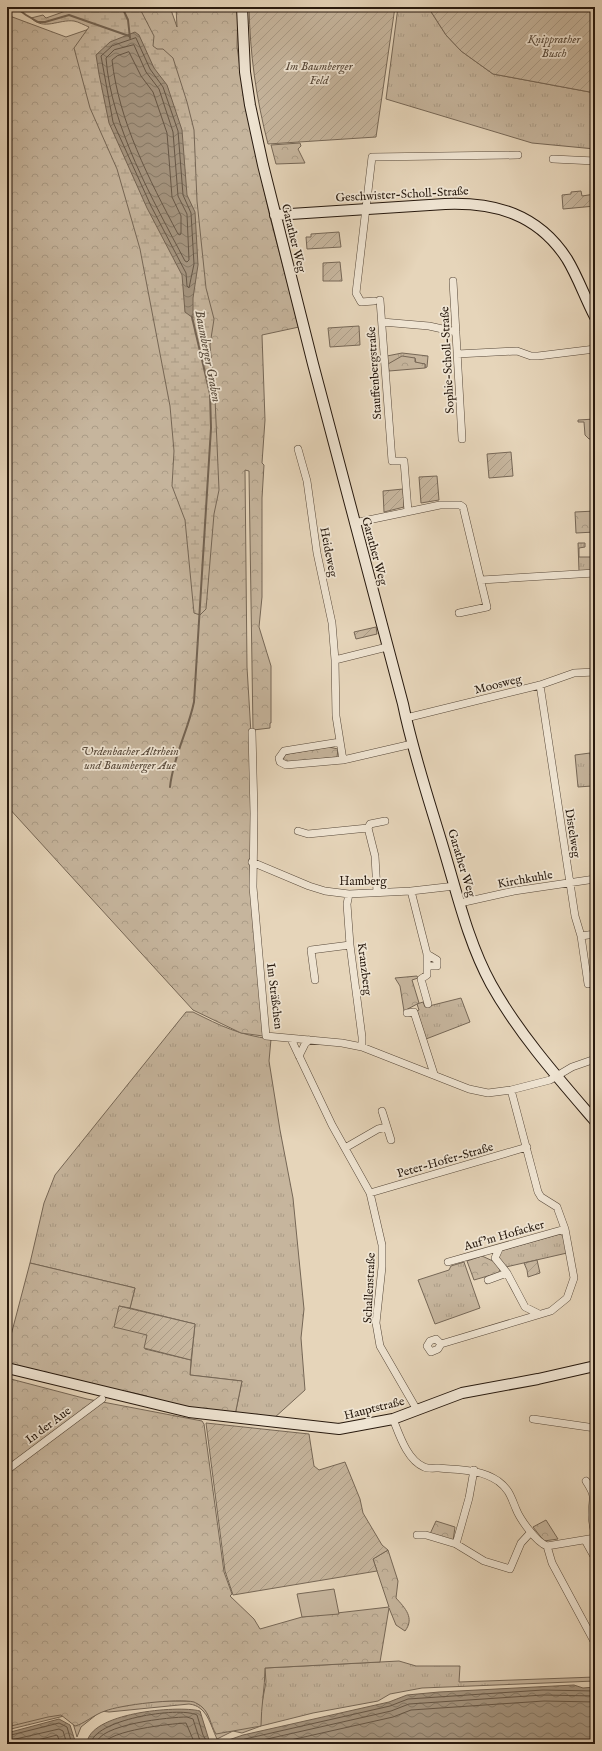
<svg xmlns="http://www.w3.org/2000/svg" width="602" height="1751" viewBox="0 0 602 1751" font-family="'IM FELL English',serif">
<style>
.grass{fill:url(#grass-tufts);stroke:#766756}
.forest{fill:url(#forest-crowns);stroke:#766756}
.wetland{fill:url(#wetland-marsh);stroke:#766756}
.garden{fill:url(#garden-furrows);stroke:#766756}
.pitch{fill:#c6b59d;stroke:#766756}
.water{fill:url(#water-waves);stroke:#736352}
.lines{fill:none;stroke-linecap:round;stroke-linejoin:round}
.shore{stroke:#665747;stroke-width:1}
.stream{stroke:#736352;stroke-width:2}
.street-casing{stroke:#574839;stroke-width:8}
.secondary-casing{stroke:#27190e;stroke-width:12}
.street{stroke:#efe4d2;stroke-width:7}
.secondary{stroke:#efe4d2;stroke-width:10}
.labels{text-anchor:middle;stroke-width:3.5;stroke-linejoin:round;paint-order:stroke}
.park-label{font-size:12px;font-style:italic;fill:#574839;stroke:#efe4d2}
.street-label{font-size:12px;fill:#27190e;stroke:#efe4d2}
.water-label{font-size:13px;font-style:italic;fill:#594b3c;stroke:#efe4d2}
</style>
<defs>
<pattern id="grass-tufts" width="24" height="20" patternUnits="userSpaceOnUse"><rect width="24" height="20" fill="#c6b59d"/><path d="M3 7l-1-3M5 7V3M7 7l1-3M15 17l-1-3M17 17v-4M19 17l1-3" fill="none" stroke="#aa9b86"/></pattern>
<pattern id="forest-crowns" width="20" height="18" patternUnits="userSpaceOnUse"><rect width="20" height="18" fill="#c6b59d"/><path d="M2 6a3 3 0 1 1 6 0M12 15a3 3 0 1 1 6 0" fill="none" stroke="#aa9b86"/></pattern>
<pattern id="wetland-marsh" width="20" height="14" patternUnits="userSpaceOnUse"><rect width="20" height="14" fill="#c6b59d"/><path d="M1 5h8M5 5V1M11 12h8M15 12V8" fill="none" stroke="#aa9b86"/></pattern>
<pattern id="garden-furrows" width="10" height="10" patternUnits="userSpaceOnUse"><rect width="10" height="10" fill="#c6b59d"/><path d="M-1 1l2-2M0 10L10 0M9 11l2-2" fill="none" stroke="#aa9b86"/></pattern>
<pattern id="water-waves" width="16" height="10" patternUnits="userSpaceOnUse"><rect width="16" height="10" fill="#a59580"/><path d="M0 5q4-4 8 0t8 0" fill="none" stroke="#867967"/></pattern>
</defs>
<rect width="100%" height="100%" fill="#e6d5ba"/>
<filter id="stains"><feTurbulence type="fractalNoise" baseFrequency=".005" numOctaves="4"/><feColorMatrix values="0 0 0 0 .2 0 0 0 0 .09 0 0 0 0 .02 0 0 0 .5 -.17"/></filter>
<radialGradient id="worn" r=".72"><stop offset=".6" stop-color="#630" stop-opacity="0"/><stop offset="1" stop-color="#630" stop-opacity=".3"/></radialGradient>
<path class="grass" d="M398,7H428L446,35L461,51L493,74L595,93V149L532,143L386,99Z
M402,353L428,356L427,367L425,368V364L416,363L415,358L388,364L387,356Z
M595,419V439H589L585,435L584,422H578V420Z
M578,543H585V547L579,548V557H595V570L579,571Z
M590,753L592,786L578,787L575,755Z
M461,998L470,1022L426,1039L417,1011L419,1010L417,1004L423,1002L425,1007Z
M186,1012H193C221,1026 239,1035 271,1039L269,1061L280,1130L293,1198L300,1269L304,1309L301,1338L305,1390L273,1419L235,1415L242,1381L190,1375L195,1324L130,1308L135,1288L30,1263L44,1203L55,1175Z
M560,1234L563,1236L567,1253L506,1267C501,1262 497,1258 500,1251Z
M464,1262L480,1308L435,1324L418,1280L449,1270L451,1266Z
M399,1661L416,1666H460L459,1682L595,1677V1681L422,1688L390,1694L378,1701L313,1713L261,1726L242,1733L233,1731L217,1739C210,1724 207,1706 189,1704L109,1712L101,1711L81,1727L77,1737L73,1723L64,1716L7,1730V1725L97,1701H203L261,1708L266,1682L265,1668Z"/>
<path class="forest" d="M146,7H170L177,27L176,7H238L237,47L246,109L270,217L299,327L262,335L265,420L262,463L264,465L262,498V597L259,627L271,666V723H270V728L253,730L249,471L245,470L247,667L253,767V856L249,859L263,1036L241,1033L193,1010L7,806V15L66,37L147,9Z
M300,143L301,146L298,149L305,163L276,164L271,145Z
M402,356L415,358V362L425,364V368L389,371L388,364Z
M595,511V532L576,533L575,512Z
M329,747L338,749L337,757L290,762L283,760L285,755L288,754Z
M417,976L418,978L412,980L419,1003L404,1011L400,986L395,978Z
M482,1256L495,1262L500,1270L498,1273L474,1280L467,1261Z
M30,1263L135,1288L130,1308L119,1306L148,1335L145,1349L191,1360L190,1375L242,1381L235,1415L202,1411L147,1399V1396L125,1391L124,1394L7,1363V1338L10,1339Z
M7,1378L87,1399L202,1421L204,1424L224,1572L232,1594L230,1596L254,1619L260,1629L302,1617L389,1607L373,1559L388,1550L398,1581L396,1598C405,1608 415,1618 405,1631L396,1625L389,1608L380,1662L265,1668C265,1688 261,1706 261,1726L216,1734C210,1724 210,1714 202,1707C200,1705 196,1703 194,1702C178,1698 120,1705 105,1711C95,1714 82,1725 75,1726L61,1715L48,1717L7,1727Z
M546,1520L558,1539L544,1541L533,1527Z
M436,1521L455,1527L453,1541L430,1534Z"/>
<path class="wetland" d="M77,7H139L154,36L153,46L157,49H163L173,58L187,102L194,130L197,201L206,288L214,319L210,345L215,398L219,490L214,514L206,609L200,615L194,613L185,520L172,486L174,451L170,406L140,249L117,169L90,108L74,48L89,27C84,25 79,22 74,21C59,19 44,31 31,18L43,15L46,18Z"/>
<path class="garden" d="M249,7H395L376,137L268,144C256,98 250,54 249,7Z
M428,7H589L595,10V93L493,74L461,51L446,35Z
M581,191L582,196L595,194V206L563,209L562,195L571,194V192Z
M339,232L341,247L307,249L306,237H311V234Z
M340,262L342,281H323V263Z
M359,326L360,345L330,347L328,328Z
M511,452L513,476L489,478L487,454Z
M437,476L439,500L421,503L419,477Z
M403,489L404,507L384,512L383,491Z
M376,627L377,634L356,639L354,632Z
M537,1260L540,1273L528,1277L527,1270L524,1263Z
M119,1306L195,1324L191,1360L144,1348L147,1335L114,1327Z
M206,1423L309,1434L314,1466L319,1470L345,1462L360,1499L363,1513L382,1545L388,1550L373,1559L377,1571L233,1595L225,1571Z"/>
<path class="pitch" d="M334,1589L339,1614L302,1617L297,1594Z"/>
<path class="water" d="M135,32L139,35L154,68L167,85L182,130L187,195L195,212L198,265L193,298V318L185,312L182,275L147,208L109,123L99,74L96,55L110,42Z
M574,1685L583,1688L595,1687V1744H87C88,1713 177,1705 200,1711L209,1740L220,1743L243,1735L389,1702L407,1695L439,1692Z
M59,1719L70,1725L76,1744H7V1733Z"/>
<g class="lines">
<path class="shore" d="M136,38L150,69L163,87L178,131L183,195L191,213L194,264L189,288L187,286L186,273L151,206L113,122L101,56L112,46Z
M134,45L146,72L159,89L173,132L178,196L187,214L189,260L187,262L185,261C153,200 111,127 106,58L114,50Z
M129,52L141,76L153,92L167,133L172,197L181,216V233L180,235L178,234C149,179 119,122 112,60L117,56Z
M7,1736L59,1723L67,1727L72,1744
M7,1741L59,1729L63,1731L67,1744
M22,1744L57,1735L61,1744
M91,1744C92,1720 178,1706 197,1715L203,1735L208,1744
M96,1744C98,1724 171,1717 187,1717L193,1719L201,1744
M102,1744C112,1730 168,1724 186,1723L195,1744
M230,1744L245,1739L390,1706L408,1699L543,1690L595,1691
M245,1744L391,1711L409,1704L543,1695L595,1696
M273,1744L393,1717L411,1710L544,1701L595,1702"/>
<path class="stream" d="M15,7L26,15L38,22H45L69,15L129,36
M122,7L128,20L130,38
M170,787C173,757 188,731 194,702L211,428L210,394L192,317"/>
<g class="street-casing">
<path id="street" d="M553,159L595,161
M453,281L462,439
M380,300L392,461H404L408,511
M374,301L361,302L356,293L372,157L518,155
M382,322L429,326L456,332
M457,354L517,351L531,356H538L595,349
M298,449L307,481L317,553L332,623L335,660L336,716L343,760
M354,523L440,505H460L463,507L487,607L459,613
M481,580L595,573
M335,660L387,647
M540,685L575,916L581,936L588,984
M406,718L540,685L574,673L595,672
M252,732L254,813L253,887L266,1036L342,1043L362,1047L469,1089L488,1093L511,1090L550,1080L572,1067L595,1059
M340,742L290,750L284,751L279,758L280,762L286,765L343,760L412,744
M368,828L370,824L385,821
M298,831L308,834L368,828L375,856L377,892
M252,862L309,886L325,891L349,894L411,891L455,886
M411,891L427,954V975L421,979L428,1004
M349,894L347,904L350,945L362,1037V1047
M460,903L514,891L595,879
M581,936L595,934
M427,954L437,960V966H427
M315,980L311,950L350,945
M407,1013L414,1012L434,1074
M291,1039L332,1125L370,1193L382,1245V1267L376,1323L380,1346L417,1410
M299,1056L305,1044L309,1040
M382,1111L387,1127
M345,1148L378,1129L387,1127L391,1140
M370,1193L527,1147
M499,1249L495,1258L507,1273L525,1307L539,1314
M448,1262L565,1229
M488,1280L507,1273
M441,1344L436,1339L430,1341L427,1346L431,1352L438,1349L441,1344L551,1311L567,1298L574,1278L565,1229L557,1207L541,1197L538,1192L511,1090
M393,1419C399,1434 407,1460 424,1467C428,1469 435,1468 439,1468C460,1470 480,1469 498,1481C509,1489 511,1497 516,1509C520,1519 536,1542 547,1546L552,1563L595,1643
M533,1419L595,1428
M7,1470L102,1399
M474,1470L469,1498L456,1544L484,1561L510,1569L521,1543L531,1532
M586,1481C597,1498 592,1497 592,1515C592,1522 594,1529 595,1535
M417,1535H426L456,1544
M585,1540L595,1558
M547,1546L595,1538"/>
</g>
<g class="secondary-casing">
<path id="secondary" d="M242,7L245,72L250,105L263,165L313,364L403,704C413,753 429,800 443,847C457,893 468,942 491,984C519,1034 558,1078 595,1121
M275,215L445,204C495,202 538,214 567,259C578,277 585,298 595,317
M7,1368L189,1412L339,1429L393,1419L462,1393L538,1379L595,1366"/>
</g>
<use href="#street" class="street"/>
<use href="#secondary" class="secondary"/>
</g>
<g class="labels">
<g class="park-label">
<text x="554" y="43">Knipprather<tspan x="554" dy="14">Busch</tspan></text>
<text x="319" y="70">Im Baumberger<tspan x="319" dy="14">Feld</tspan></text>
<text x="130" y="755">Urdenbacher Altrhein<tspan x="130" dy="14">und Baumberger Aue</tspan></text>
</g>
<g class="street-label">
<text transform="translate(402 194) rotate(-3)" y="4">Geschwister-Scholl-Straße</text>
<text transform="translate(294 238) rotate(76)" y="4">Garather Weg</text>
<text transform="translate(447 360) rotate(-93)" y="4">Sophie-Scholl-Straße</text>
<text transform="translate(374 373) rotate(-94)" y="4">Stauffenbergstraße</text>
<text transform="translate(375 551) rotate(75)" y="4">Garather Weg</text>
<text transform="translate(329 552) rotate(79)" y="4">Heideweg</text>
<text transform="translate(498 684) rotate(-14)" y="4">Moosweg</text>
<text transform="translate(573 833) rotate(81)" y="4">Distelweg</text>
<text transform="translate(462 863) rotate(73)" y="4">Garather Weg</text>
<text transform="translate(525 879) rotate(-10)" y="4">Kirchkuhle</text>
<text x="363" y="885">Hamberg</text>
<text transform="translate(365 969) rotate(83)" y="4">Kranzberg</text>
<text transform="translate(275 996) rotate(83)" y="4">Im Sträßchen</text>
<text transform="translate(445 1160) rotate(-16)" y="4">Peter-Hofer-Straße</text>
<text transform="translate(504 1235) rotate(-16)" y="4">Auf'm Hofacker</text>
<text transform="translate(369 1288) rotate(-87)" y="4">Schallenstraße</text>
<text transform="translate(374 1408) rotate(-14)" y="4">Hauptstraße</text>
<text transform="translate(48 1425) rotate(-37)" y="4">In der Aue</text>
</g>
<g class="water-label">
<text transform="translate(209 356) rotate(79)" y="5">Baumberger Graben</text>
</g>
</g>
<rect width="602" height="1751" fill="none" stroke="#e6d5ba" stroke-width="24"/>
<rect x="8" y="8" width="586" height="1735" fill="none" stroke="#27190e" stroke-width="2"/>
<rect x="12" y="12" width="578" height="1727" fill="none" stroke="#27190e"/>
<rect width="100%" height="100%" filter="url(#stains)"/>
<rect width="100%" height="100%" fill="url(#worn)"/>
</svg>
